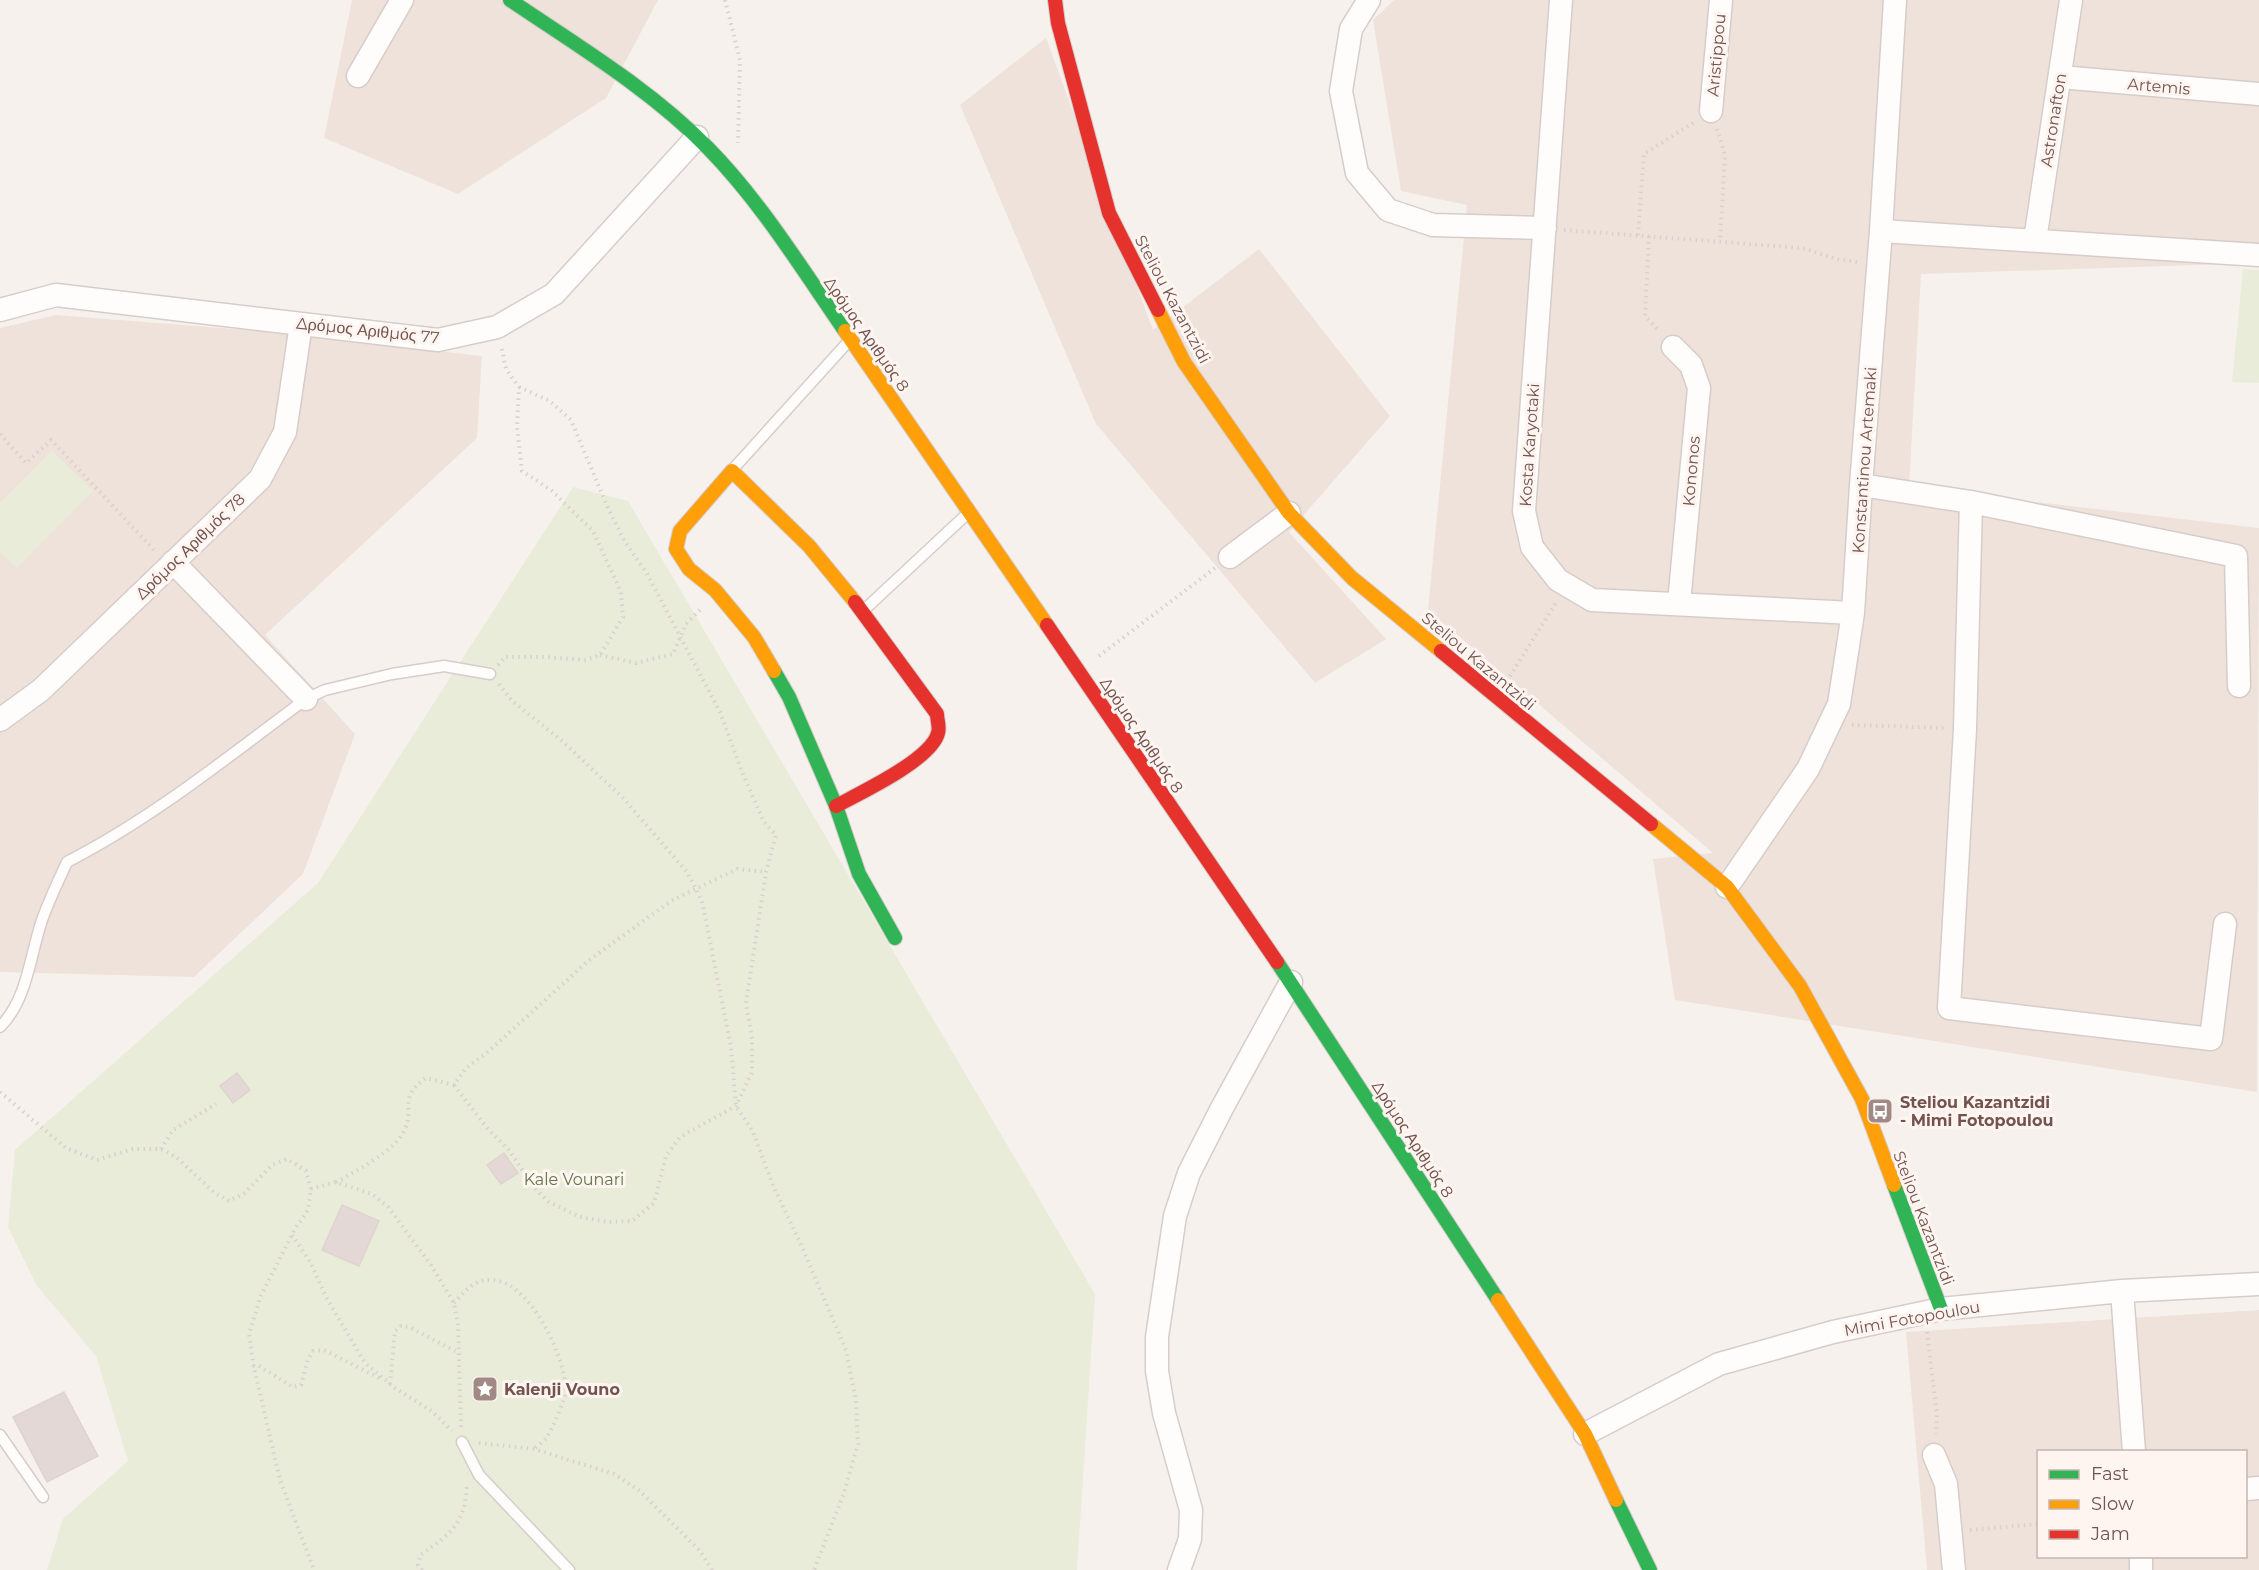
<svg xmlns="http://www.w3.org/2000/svg" width="2259" height="1570" viewBox="0 0 2259 1570" font-family="Montserrat,sans-serif">
<style>
.residential{fill:#efe2db;fill-rule:evenodd}
.green{fill:#e8ecd9}
.building{fill:#e3d8d5;stroke:#dfd3d0;stroke-width:1.5}
.lines{fill:none;stroke-linecap:round;stroke-linejoin:round}
.lane-casing{stroke:#d6cdca;stroke-width:13}
.street-casing{stroke:#d6cdca;stroke-width:25}
.fast-casing{stroke:#d6ccca;stroke-width:16}
.slow-casing{stroke:#d6ccca;stroke-width:16}
.jam-casing{stroke:#d6ccca;stroke-width:16}
.path{stroke:#d9d0cf;stroke-width:4;stroke-dasharray:1.5 4.5;stroke-linecap:butt}
.lane{stroke:#fefdfc;stroke-width:10}
.street{stroke:#fefdfc;stroke-width:22}
.fast{stroke:#30b455;stroke-width:14}
.slow{stroke:#ff9f0a;stroke-width:14}
.jam{stroke:#e5322d;stroke-width:14}
.labels{text-anchor:middle;stroke-width:6;stroke-linejoin:round;paint-order:stroke}
.street-label{font-size:16px;fill:#73534f;stroke:#fef5f0}
.poi-label{font-size:16px;font-weight:bold;fill:#73534f;stroke:#fef5f0;text-anchor:start}
.park-label{font-size:16px;fill:#617848;stroke:#fef5f0}
</style>
<rect width="100%" height="100%" fill="#f7f1ed"/>
<path class="residential" d="M352,0H658L606,98L458,194L324,138Z
M1394,0H2259V263L1921,274L1909,487L2259,528L2257,1092L1675,1000L1653,859L1713,853L1428,610L1467,205L1401,191L1373,20Z
M1046,38L1153,330L1259,249L1390,416L1289,532L1386,639L1315,683L1096,424L960,105Z
M56,315L259,331L482,356L477,438L265,635L355,734L303,874L194,977L0,972V328Z
M2259,1310V1570H1927L1906,1332ZM2038,1452H2246V1556H2038Z"/>
<path class="green" d="M2243,269L2259,270V383L2232,382Z
M52,451L93,491L17,568L0,552V503Z
M573,487L628,501L1095,1294L1077,1570H47L63,1519L128,1461L96,1356L37,1286L8,1227L15,1150L318,883Z"/>
<path class="building" d="M237,1073L250,1090L233,1103L220,1086Z
M504,1153L518,1173L501,1184L487,1165Z
M342,1205L379,1221L359,1266L322,1250Z
M64,1392L98,1456L47,1482L13,1417Z"/>
<g class="lines">
<g class="lane-casing">
<path id="lane" d="M734,468L848,342
M864,610L967,514
M0,1027C27,1000 30,957 41,923C48,902 58,882 67,862C153,818 229,756 306,699L325,690L392,674L444,666L490,674
M0,1435L43,1497
M462,1442L479,1475L569,1570"/>
</g>
<g class="street-casing">
<path id="street" d="M1369,0L1351,29L1341,91L1357,173L1388,210L1433,225L1545,228
M1561,0L1524,511L1532,547L1558,580L1592,600L1853,613
M358,76L402,0
M2060,77L2259,94
M1711,111L1721,0
M1881,231L2259,255
M2035,240L2071,0
M0,310L56,295L438,340L497,327L554,294L697,137
M1673,347L1691,365L1699,388L1679,603
M1861,485L1971,502L2236,556L2239,686
M1971,502L1965,729L1949,1008L2211,1039L2225,924
M1230,557L1289,513
M173,562L306,699
M0,720L41,690L260,479L285,432L301,324
M1727,887L1808,769L1839,704L1853,613L1861,485L1881,231L1895,0
M2122,1291L2134,1452
M1585,1434L1719,1364L1833,1332L1941,1309L2122,1291L2259,1284
M1934,1455L1946,1484L1954,1570
M2246,1489L2259,1488
M2141,1556V1570
M1179,1570L1190,1539L1191,1510L1164,1413L1157,1371V1337L1175,1216L1189,1173L1222,1108L1291,982"/>
</g>
<g class="fast-casing">
<path id="fast" d="M510,0C578,46 650,89 708,148C761,202 802,269 845,331
M774,671L789,697L836,806L859,874L895,938
M1277,962L1498,1300
M1894,1185L1941,1309
M1616,1500L1650,1570"/>
</g>
<g class="slow-casing">
<path id="slow" d="M1158,310L1184,362L1289,513L1352,578L1441,651
M845,331L1047,625
M774,671L754,637L715,590L689,569L676,549L680,531L732,471L809,546L855,602
M1651,824L1727,887L1800,986L1862,1099L1894,1185
M1498,1300L1585,1434L1616,1500"/>
</g>
<g class="jam-casing">
<path id="jam" d="M1055,0L1058,23L1109,213L1158,310
M1047,625L1277,962
M1441,651L1651,824
M836,806C860,793 931,760 938,733C940,727 937,720 937,714L855,602"/>
</g>
<path class="path" d="M725,0L740,60L738,143
M1717,129L1725,155L1720,241
M1564,230L1802,248L1837,259L1857,262
M1638,235L1644,154L1696,121
M1649,236L1645,316L1660,332
M0,434L26,463L51,440L156,552
M600,655L636,663L673,654L686,624L700,610
M1099,656L1215,568
M498,665L505,657H546L585,660L600,655L623,617L621,592L593,531L551,490L522,471L517,427L519,387L506,369L501,345
M1510,676L1557,601
M499,684L512,701L562,741L623,798L687,872L702,901L731,1047L736,1106L753,1132L774,1188L799,1240L846,1350L856,1401L858,1444L844,1493L814,1570
M1852,725L1947,728
M454,1085L487,1128L509,1150L534,1188L549,1202L580,1217L608,1222L632,1221L654,1203L666,1156L680,1137L736,1106L752,1072V1039L746,1003L766,872L776,835L764,822L742,772L720,712L646,572L625,542L608,508L571,420L550,401L519,387
M0,1092L66,1148L97,1160L133,1149H161L176,1157L215,1193L229,1201L245,1193L272,1165L287,1159L306,1171L311,1189L308,1210L295,1229L261,1295L249,1334L253,1363L280,1480L314,1570
M161,1149L173,1130L216,1104
M336,1182C356,1171 395,1151 404,1131C416,1107 397,1098 426,1078L454,1085L466,1068L489,1051L588,961L671,901L737,869L766,872
M311,1189L336,1182L372,1194L388,1207L431,1265L454,1303L458,1326L461,1428
M292,1235L311,1263L326,1297L365,1363L395,1388L433,1412L452,1431
M454,1303C464,1292 474,1279 491,1280C530,1280 565,1357 566,1390C566,1398 552,1429 547,1437C544,1441 538,1445 534,1449
M1927,1332L1937,1415L1936,1434
M253,1366H259L293,1387L301,1385L308,1359L313,1351L324,1350L383,1380
M390,1384L395,1331L401,1326L409,1327L459,1353
M479,1443L534,1449L614,1474L640,1491L700,1551L712,1570
M1970,1530L2038,1524
M422,1570L418,1565L420,1555C452,1533 465,1524 467,1484"/>
<use href="#lane" class="lane"/>
<use href="#street" class="street"/>
<use href="#fast" class="fast"/>
<use href="#slow" class="slow"/>
<use href="#jam" class="jam"/>
</g>
<defs>
<g id="bus-square" transform="scale(1.35)"><rect x="-9" y="-9" width="18" height="18" rx="4" fill="#a18a86" stroke="#fef5f0"/><path d="M-5-6H5V4H4V6H2V4H-2V6H-4V4H-5ZM-3.5-4V0h7V-4ZM-3.5 1.2v1.5H-2V1.2ZM2 1.2v1.5H3.5V1.2Z" fill="#fff"/></g>
<g id="sight-square" transform="scale(1.35)"><rect x="-9" y="-9" width="18" height="18" rx="4" fill="#a18a86" stroke="#fef5f0"/><path d="M0-6L1.8-2.2L6-1.7L2.9 1.2L3.7 5.4L0 3.3L-3.7 5.4L-2.9 1.2L-6-1.7L-1.8-2.2Z" fill="#fff"/></g>
</defs>
<g fill-rule="evenodd">
<use href="#bus-square" x="1880" y="1111"/>
<use href="#sight-square" x="485" y="1389"/>
</g>
<g class="labels">
<g class="street-label">
<text transform="translate(1716 55) rotate(-85)" y="6">Aristippou</text>
<text transform="translate(2159 86) rotate(5)" y="6">Artemis</text>
<text transform="translate(2053 120) rotate(-81)" y="6">Astronafton</text>
<text transform="translate(1173 299) rotate(62)" y="6">Steliou Kazantzidi</text>
<text transform="translate(368 330) rotate(6)" y="6">Δρόμος Αριθμός 77</text>
<text transform="translate(867 334) rotate(55)" y="6">Δρόμος Αριθμός 8</text>
<text transform="translate(1529 445) rotate(-86)" y="6">Kosta Karyotaki</text>
<text transform="translate(1864 460) rotate(-86)" y="6">Konstantinou Artemaki</text>
<text transform="translate(1691 471) rotate(-85)" y="6">Kononos</text>
<text transform="translate(190 546) rotate(-44)" y="6">Δρόμος Αριθμός 78</text>
<text transform="translate(1479 661) rotate(40)" y="6">Steliou Kazantzidi</text>
<text transform="translate(1142 735) rotate(56)" y="6">Δρόμος Αριθμός 8</text>
<text transform="translate(1413 1139) rotate(57)" y="6">Δρόμος Αριθμός 8</text>
<text transform="translate(1924 1218) rotate(69)" y="6">Steliou Kazantzidi</text>
<text transform="translate(1912 1318) rotate(-10)" y="6">Mimi Fotopoulou</text>
</g>
<g class="poi-label">
<text x="1900" y="1108">Steliou Kazantzidi<tspan x="1900" dy="18">- Mimi Fotopoulou</tspan></text>
<text x="504" y="1395">Kalenji Vouno</text>
</g>
<g class="park-label">
<text x="574" y="1185">Kale Vounari</text>
</g>
</g>
<rect x="2037" y="1450" width="210" height="108" fill="#fef5f0" stroke="#c6b4b0" stroke-width="1.5"/>
<rect x="2049" y="1470" width="30" height="9" fill="#30b455" stroke="#c6b4b0" stroke-width="1.5"/>
<text x="2091" y="1480" font-size="18" fill="#73534f">Fast</text>
<rect x="2049" y="1500" width="30" height="9" fill="#ff9f0a" stroke="#c6b4b0" stroke-width="1.5"/>
<text x="2091" y="1510" font-size="18" fill="#73534f">Slow</text>
<rect x="2049" y="1530" width="30" height="9" fill="#e5322d" stroke="#c6b4b0" stroke-width="1.5"/>
<text x="2091" y="1540" font-size="18" fill="#73534f">Jam</text>
</svg>
